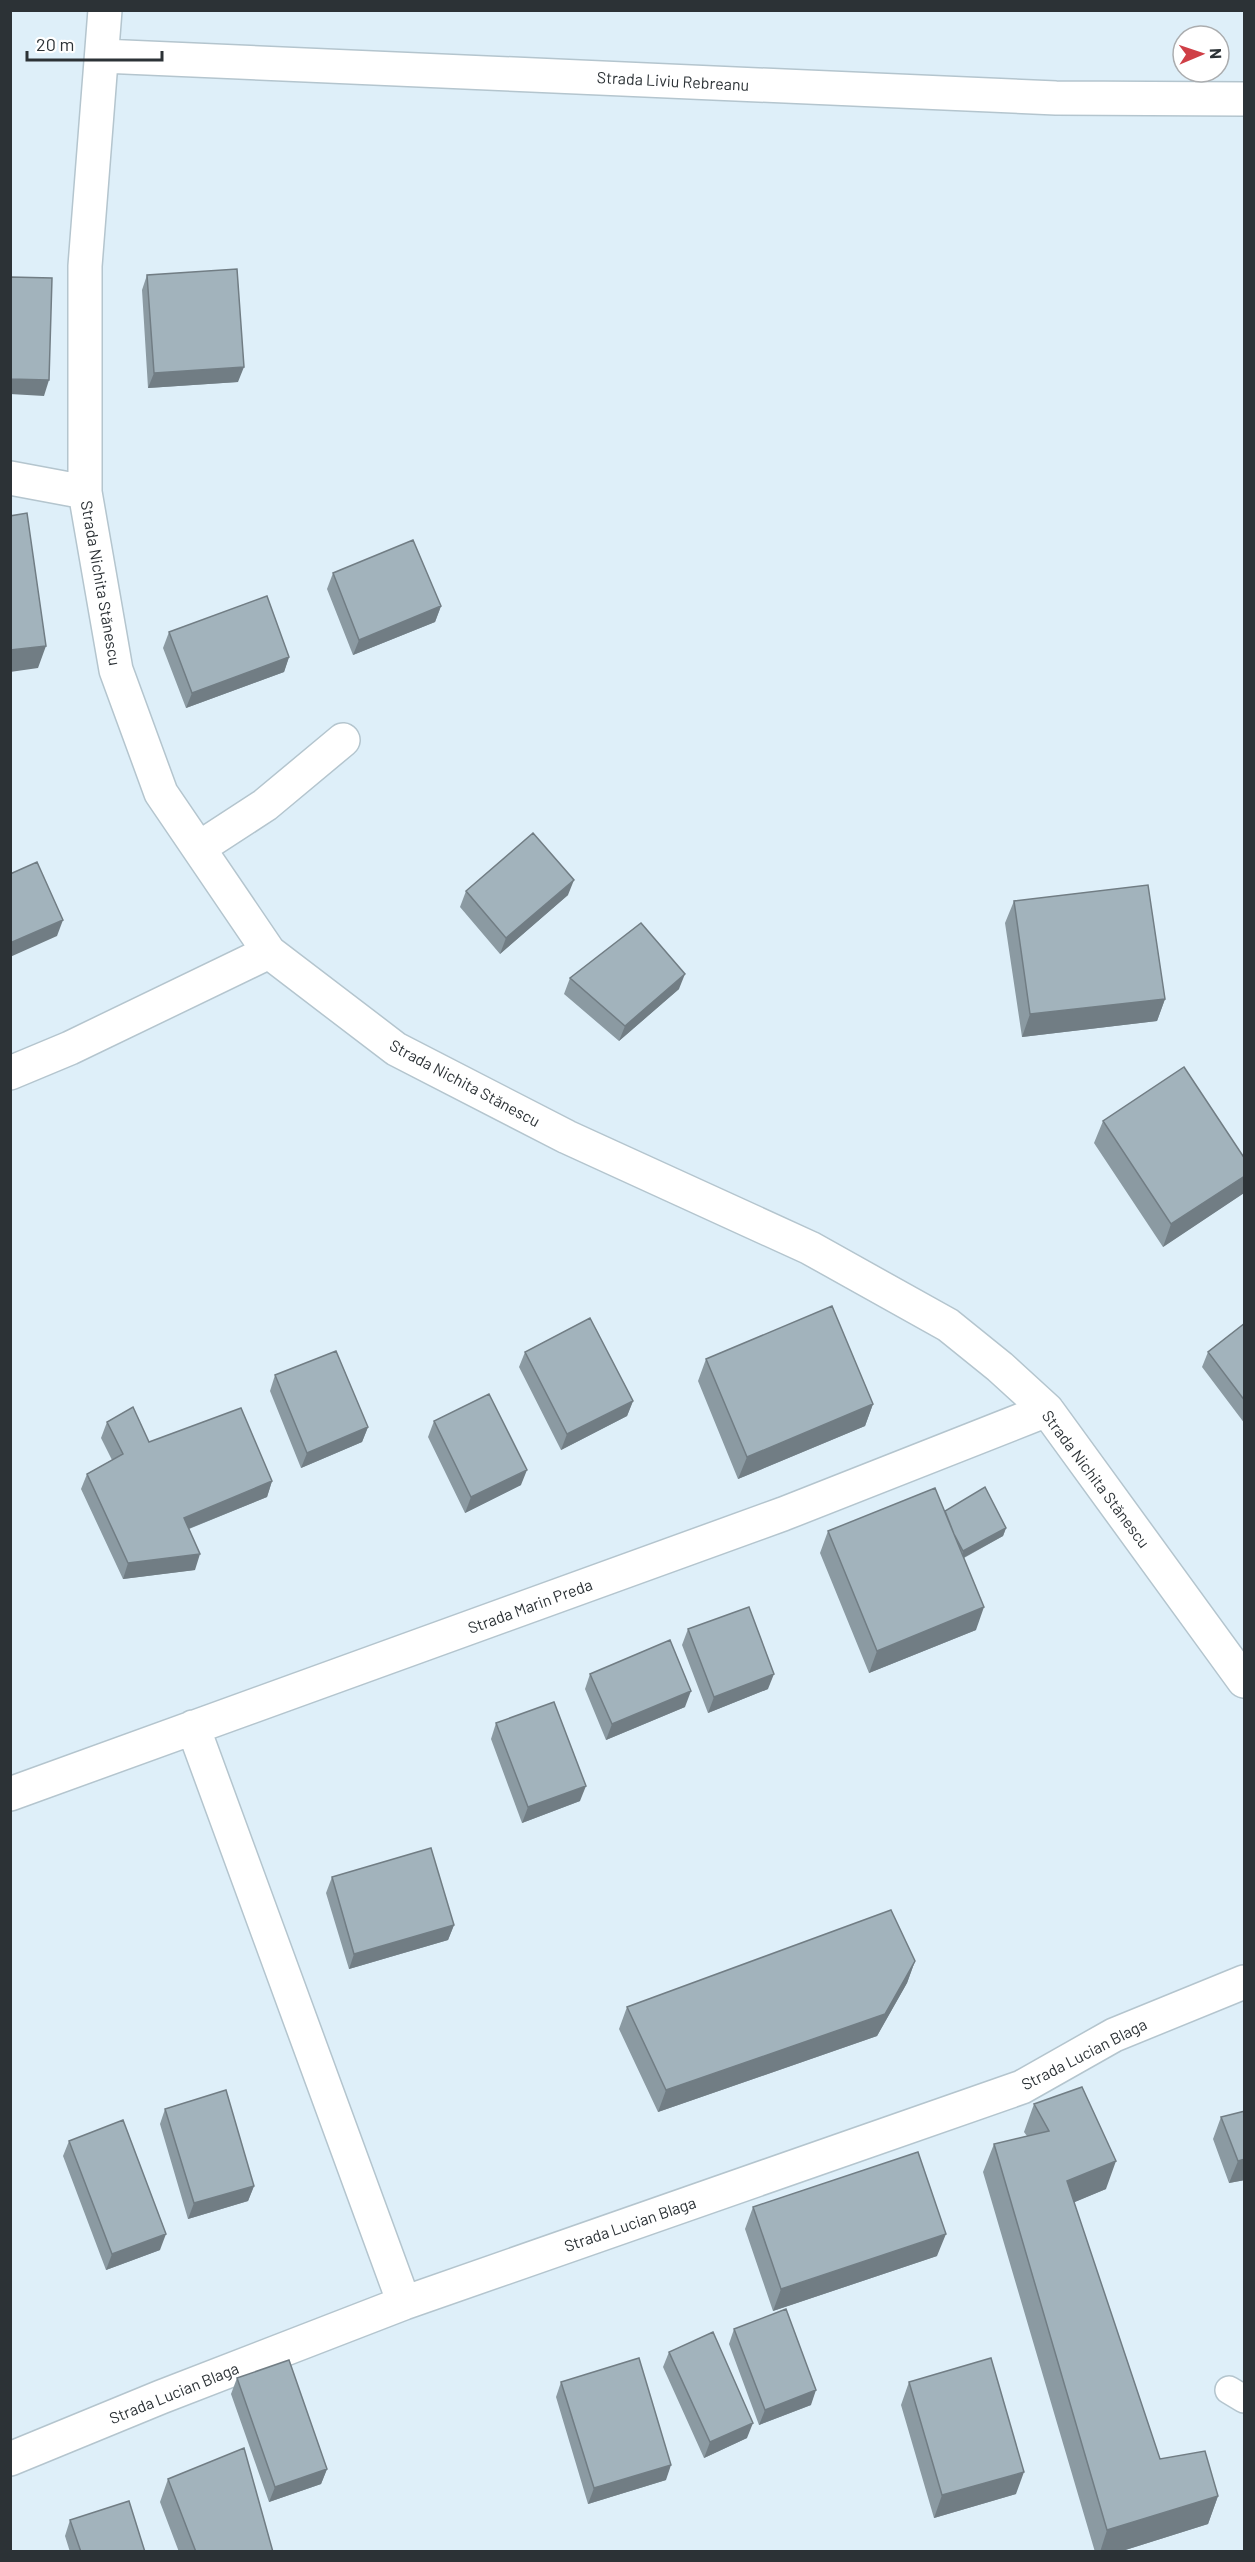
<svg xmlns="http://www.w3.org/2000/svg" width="1255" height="2562" viewBox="0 0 1255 2562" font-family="Barlow,sans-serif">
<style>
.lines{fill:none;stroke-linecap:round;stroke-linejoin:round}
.service-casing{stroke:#b4c5ce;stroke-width:30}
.minor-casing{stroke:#b4c5ce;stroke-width:36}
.service{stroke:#fff;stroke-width:27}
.minor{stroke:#fff;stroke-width:33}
.wall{fill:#8b9aa2}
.shaded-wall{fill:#717d84}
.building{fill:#a2b3bc;stroke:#717d84;stroke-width:1.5}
.labels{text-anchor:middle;stroke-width:4.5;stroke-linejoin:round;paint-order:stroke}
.street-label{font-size:16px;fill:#2c3236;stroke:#fff}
</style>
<rect width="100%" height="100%" fill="#deeff9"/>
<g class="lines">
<g class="service-casing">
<path id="service" d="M1229,2390L1244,2399"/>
</g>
<g class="minor-casing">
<path id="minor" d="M105,10L85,266V492L116,670L161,793L269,952L396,1049L567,1137L810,1248L948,1325L1000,1367L1047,1410L1244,1681
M102,56L1056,98L1244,99
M10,478L85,492
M199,848L265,805L343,740
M10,1073L70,1048L269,952
M193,1727L404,2303
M10,1794L783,1514L1047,1410
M10,2459L161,2397L404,2303L1022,2087L1114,2035L1244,1982"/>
</g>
<use href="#service" class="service"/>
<use href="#minor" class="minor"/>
</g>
<path class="wall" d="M147,275L238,382L148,388L142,290Z
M333,573L441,606L435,622L353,655L327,589Z
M169,632L289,657L284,672L186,708L163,648Z
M466,891L568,895L500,954L460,907Z
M1014,901L1165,999L1157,1021L1022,1037L1005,923Z
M570,978L679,989L619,1041L564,994Z
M1103,1121L1245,1159L1244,1193L1163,1247L1094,1143Z
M1245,1323V1424L1202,1367L1208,1352Z
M525,1352L633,1401L627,1416L561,1450L519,1367Z
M706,1359L873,1404L865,1426L738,1479L698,1381Z
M275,1375L368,1427L362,1442L301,1468L270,1391Z
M434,1421L521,1485L465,1513L428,1437Z
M107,1422L149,1442L272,1481L267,1497L189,1529L195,1570L123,1579L81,1489L87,1474L112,1460L101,1438Z
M945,1511L1006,1528L1003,1536L964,1558L976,1630L869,1673L820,1553L828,1531Z
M688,1629L768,1689L708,1713L682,1645Z
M590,1674L685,1707L606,1740L585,1689Z
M496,1723L580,1801L522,1823L491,1739Z
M332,1877L454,1925L448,1940L349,1969L326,1893Z
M915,1961L907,1983L877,2036L658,2112L619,2029L627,2007Z
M1034,2104L1106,2189L1074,2202L1160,2459L1218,2496L1208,2524L1119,2552H1095L983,2172L994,2144L1027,2136L1024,2132Z
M165,2109L254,2186L248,2201L188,2219L160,2124Z
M1221,2117L1245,2180L1229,2183L1213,2139Z
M69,2141L160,2250L106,2270L63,2156Z
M753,2207L937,2256L773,2311L745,2229Z
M734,2329L811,2405L759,2425L729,2344Z
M669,2352L747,2438L704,2458L663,2367Z
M237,2378L327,2469L321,2484L269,2502L231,2394Z
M561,2382L666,2480L588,2504L556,2397Z
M909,2382L1016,2494L934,2518L901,2405Z
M168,2479L273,2552H179L160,2502Z
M70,2520L145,2552H70L65,2536Z"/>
<path class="shaded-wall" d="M244,367L238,382L148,388L154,373Z
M10,379L49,380L44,396L10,394Z
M441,606L435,622L353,655L359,640Z
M46,646L38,668L10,672V650Z
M289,657L284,672L186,708L192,693Z
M574,880L568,895L500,954L506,938Z
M63,920L57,936L10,957V943Z
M685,974L679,989L619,1041L625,1026Z
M1165,999L1157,1021L1022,1037L1030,1014Z
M1245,1176L1244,1193L1163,1247L1171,1224Z
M633,1401L627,1416L561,1450L567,1434Z
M873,1404L865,1426L738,1479L747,1457Z
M368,1427L362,1442L301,1468L307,1453Z
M527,1470L521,1485L465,1513L471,1497Z
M272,1481L267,1497L178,1533L184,1518Z
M1006,1528L1003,1536L961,1559L963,1551Z
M200,1554L195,1570L123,1579L128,1563Z
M984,1607L976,1630L869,1673L877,1651Z
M774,1674L768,1689L708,1713L714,1697Z
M691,1691L685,1707L606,1740L612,1724Z
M586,1786L580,1801L522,1823L528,1807Z
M454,1925L448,1940L349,1969L354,1954Z
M915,1961L907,1983L877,2036L658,2112L666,2090Z
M1245,2159V2180L1229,2183L1238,2161Z
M1116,2161L1106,2189L1056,2210L1067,2181Z
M254,2186L248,2201L188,2219L194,2203Z
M166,2234L160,2250L106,2270L112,2254Z
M946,2234L937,2256L773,2311L781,2289Z
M816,2390L811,2405L759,2425L765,2410Z
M753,2423L747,2438L704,2458L710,2442Z
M671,2465L666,2480L588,2504L594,2488Z
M327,2469L321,2484L269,2502L275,2487Z
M1024,2472L1016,2494L934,2518L942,2495Z
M1218,2496L1208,2524L1119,2552H1100L1107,2530Z"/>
<path class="building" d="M237,269L244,367L154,373L147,275Z
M10,277L52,278L49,380L10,379Z
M27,513L46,646L10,650V516Z
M413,540L441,606L359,640L333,573Z
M267,596L289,657L192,693L169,632Z
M533,833L574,880L506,938L466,891Z
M37,862L63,920L10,943V874Z
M1148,885L1165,999L1030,1014L1014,901Z
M641,923L685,974L625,1026L570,978Z
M1184,1067L1245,1159V1176L1171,1224L1103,1121Z
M832,1306L873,1404L747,1457L706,1359Z
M590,1318L633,1401L567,1434L525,1352Z
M1245,1323V1401L1208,1352Z
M336,1351L368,1427L307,1453L275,1375Z
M489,1394L527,1470L471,1497L434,1421Z
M133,1407L149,1442L241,1408L272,1481L184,1518L200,1554L128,1563L87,1474L123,1454L107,1422Z
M985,1487L1006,1528L963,1551L954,1534L945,1511Z
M935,1488L984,1607L877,1651L828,1531Z
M749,1607L774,1674L714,1697L688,1629Z
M670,1640L691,1691L612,1724L590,1674Z
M554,1702L586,1786L528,1807L496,1723Z
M431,1848L454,1925L354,1954L332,1877Z
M891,1910L915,1961L885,2014L666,2090L627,2007Z
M1082,2087L1116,2161L1067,2181L1160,2459L1205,2451L1218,2496L1107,2530L994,2144L1049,2131L1034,2104Z
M226,2090L254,2186L194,2203L165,2109Z
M1245,2111V2159L1238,2161L1221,2117Z
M123,2120L166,2234L112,2254L69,2141Z
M918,2152L946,2234L781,2289L753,2207Z
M786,2309L816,2390L765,2410L734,2329Z
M713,2332L753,2423L710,2442L669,2352Z
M639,2358L671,2465L594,2488L561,2382Z
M991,2358L1024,2472L942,2495L909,2382Z
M289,2360L327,2469L275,2487L237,2378Z
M244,2448L273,2552H196L168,2479Z
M129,2501L145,2552H81L70,2520Z"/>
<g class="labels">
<g class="street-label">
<text transform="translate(673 81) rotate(3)" y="6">Strada Liviu Rebreanu</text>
<text transform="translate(101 583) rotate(80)" y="6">Strada Nichita Stănescu</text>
<text transform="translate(465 1083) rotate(28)" y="6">Strada Nichita Stănescu</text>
<text transform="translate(1096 1479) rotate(53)" y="6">Strada Nichita Stănescu</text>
<text transform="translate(530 1606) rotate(-20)" y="6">Strada Marin Preda</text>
<text transform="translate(1084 2054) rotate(-27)" y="6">Strada Lucian Blaga</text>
<text transform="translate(630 2224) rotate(-19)" y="6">Strada Lucian Blaga</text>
<text transform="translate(174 2393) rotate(-22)" y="6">Strada Lucian Blaga</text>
</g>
</g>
<rect width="1255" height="2562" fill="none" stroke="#2c3236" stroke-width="24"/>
<g transform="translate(1201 54) rotate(88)"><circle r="28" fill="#ffffff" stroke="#abadaf" stroke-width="1.5"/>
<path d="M0-4.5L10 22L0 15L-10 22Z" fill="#cf3f46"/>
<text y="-9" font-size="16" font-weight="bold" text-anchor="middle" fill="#2c3236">N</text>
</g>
<path d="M27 51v9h135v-9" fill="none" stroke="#2c3236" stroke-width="3"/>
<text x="36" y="51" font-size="18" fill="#2c3236" stroke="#ffffff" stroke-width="4.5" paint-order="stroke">20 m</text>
</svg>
